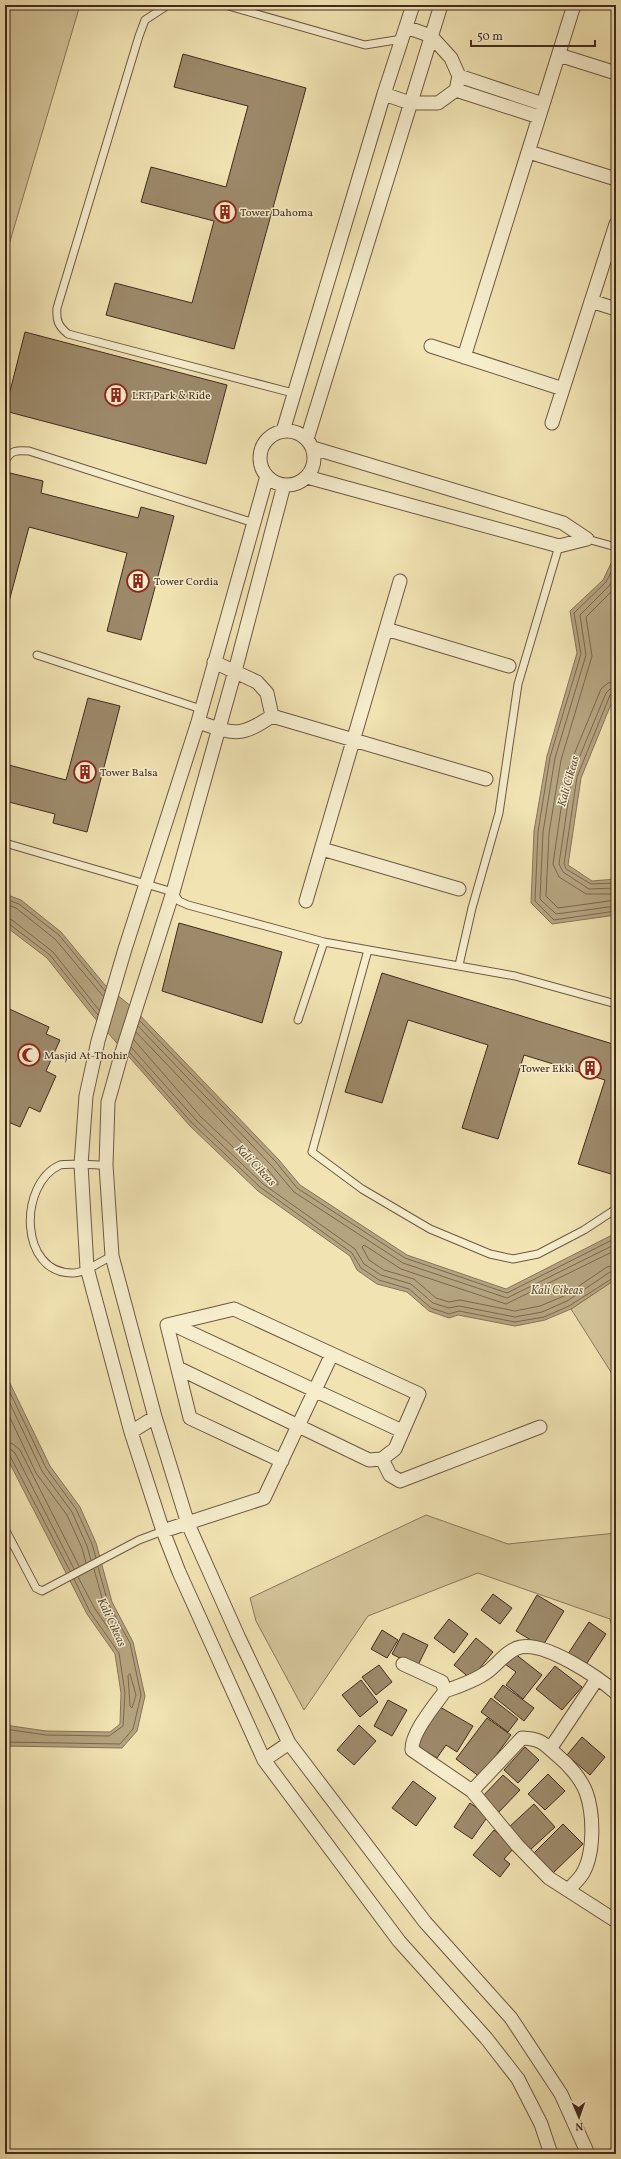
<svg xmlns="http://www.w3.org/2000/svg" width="621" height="2159" viewBox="0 0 621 2159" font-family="Vollkorn,serif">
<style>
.green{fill:#d3c499;stroke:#8a775c}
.water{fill:#b5a480;stroke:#877359}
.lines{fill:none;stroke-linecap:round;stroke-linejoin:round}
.shore{stroke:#7b674f;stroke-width:1}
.building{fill:#9d8a6b;stroke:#412a1e}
.service-casing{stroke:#6d5843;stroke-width:9}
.minor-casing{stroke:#6d5843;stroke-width:15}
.service{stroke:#f6edcd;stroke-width:7}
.minor{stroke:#f6edcd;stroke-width:13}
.labels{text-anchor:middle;stroke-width:3;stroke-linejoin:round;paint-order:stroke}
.poi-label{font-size:11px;fill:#412a1e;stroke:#f6edcd;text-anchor:start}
.water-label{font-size:12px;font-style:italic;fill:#644f3b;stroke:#f6edcd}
</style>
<rect width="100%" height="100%" fill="#f1e3b2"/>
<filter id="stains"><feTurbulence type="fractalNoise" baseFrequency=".005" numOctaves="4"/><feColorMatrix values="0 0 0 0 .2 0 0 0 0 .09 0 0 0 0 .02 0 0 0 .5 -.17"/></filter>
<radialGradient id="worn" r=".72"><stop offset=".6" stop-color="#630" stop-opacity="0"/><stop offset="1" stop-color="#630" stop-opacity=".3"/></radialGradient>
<path class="green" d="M5,5H80L5,258Z
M616,1279V1380L571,1309Z
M426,1515L508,1544L616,1533V1644L610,1619L478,1573L368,1616L304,1710L256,1621L250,1598Z"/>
<path class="water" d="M616,553V692L581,778L568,865L592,881L616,879V915L552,924L531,903L534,831L547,756L577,653L570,611L603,580Z
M5,894L21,900L61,932L105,985L132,1007L279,1160L300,1185L407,1255L506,1289L616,1233V1279L571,1309L545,1320L515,1326L458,1315L449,1318L429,1311L407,1292L377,1284L357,1270L350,1256L258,1191L190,1126L93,1016L47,958L5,926Z
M5,1373L50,1466L80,1507L96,1543L112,1602L133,1642L145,1696L137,1731L122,1748L5,1746V1725L46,1731L110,1732L120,1724L121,1693L115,1654L87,1614L5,1454Z"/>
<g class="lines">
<path class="shore" d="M616,563L606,582L574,613L581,654L550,757L538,832L535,901L554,920L616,911
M616,575L609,586L580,615L586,655L555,758L543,832L540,899L556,914L616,906
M616,587L586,617L592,656L561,760L549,833L546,896L558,908L616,900
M616,681L608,683L601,689L566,774L553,864L559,877L586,894H616
M616,687L610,689L606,693L572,775L559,864L563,872L589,889L616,888
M616,692L610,695L577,777L564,864L566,869L591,884L616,883
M5,899L19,904L59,935L105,991
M5,904L16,908L55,939L103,996
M5,918L12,920L53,952L99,1010
M5,923L9,924L50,955L98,1015
M140,1021L276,1162L297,1188L405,1258L507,1293L616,1238
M138,1026L272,1166L294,1192L403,1263L507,1298L616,1244
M134,1040L200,1116L267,1179L278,1185V1182L268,1170L136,1032
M131,1047L196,1120L263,1184L355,1249L364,1264L381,1275L411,1284L433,1303L449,1308L459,1306L515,1317L542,1312L567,1301L610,1272L616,1271
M130,1053L192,1123L260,1187L352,1253L361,1268L379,1280L409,1289L431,1308L449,1314L459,1311L515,1322L544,1317L569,1306L616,1276
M616,1250L506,1304L401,1269L364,1245L362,1247L369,1260L384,1270L414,1279L436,1298L449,1302L460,1300L515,1311L540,1306L564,1296L607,1267L616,1265
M5,1382L46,1468L76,1509L92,1544L96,1558
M5,1393L42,1471L72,1512L87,1546L91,1560
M5,1407L36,1473L67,1515L82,1548L86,1563
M5,1442L13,1444L20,1450L79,1566
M5,1448L10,1449L15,1453L74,1569
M5,1453L10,1456L70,1571
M78,1577L95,1609L120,1645H123L124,1643L104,1605L94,1569
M130,1674L136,1695L132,1708L130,1706L128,1676Z
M5,1729L46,1735L109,1736L123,1726L125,1693L119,1653L90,1612L74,1579
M5,1742L120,1744L133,1729L141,1695L130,1643L108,1603L98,1567"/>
</g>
<path class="building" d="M183,54L306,88L234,349L106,315L115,283L192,303L214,221L141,202L151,167L226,187L248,106L174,87Z
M25,332L227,385L206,464L5,411Z
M10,473L43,481L41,493L138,518L141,507L174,516L141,640L107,631L127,553L29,527L7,609H5V492Z
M88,698L120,706L87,832L53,823L55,814L5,801V764L66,780Z
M179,923L282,952L262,1023L162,991Z
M382,973L616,1045V1157L611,1174L578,1164L605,1080L524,1055L498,1139L462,1128L488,1045L408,1020L382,1103L345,1092Z
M5,1007L49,1027L46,1034L60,1040L46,1071L56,1076L40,1112L29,1107L20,1127L6,1121L5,1124Z
M493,1594L512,1608L500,1624L481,1610Z
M537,1595L564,1611L542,1647L516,1631Z
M449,1619L468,1634L454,1653L434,1638Z
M589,1622L606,1634L585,1666L568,1654Z
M382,1630L398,1640L387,1658L371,1649Z
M403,1633L428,1645L417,1667L392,1654Z
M476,1638L493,1652L471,1679L454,1665Z
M514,1653L542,1675L523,1699L506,1685L516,1672L505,1664Z
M379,1665L392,1682L376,1695L362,1677Z
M555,1666L582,1687L562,1710L536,1689Z
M361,1680L378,1702L360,1717L342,1695Z
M503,1685L534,1708L524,1721L494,1697Z
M491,1698L518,1719L508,1732L481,1712Z
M388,1700L407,1710L392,1736L374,1726Z
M440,1707L473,1726L457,1752L446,1745L437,1758L416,1745Z
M487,1718L511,1735L480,1777L456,1759Z
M359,1725L376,1741L354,1765L337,1750Z
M582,1737L605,1757L590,1775L567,1755Z
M525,1747L539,1760L518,1783L504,1770Z
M548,1774L565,1791L545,1810L528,1794Z
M503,1775L520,1790L498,1813L482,1797Z
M413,1781L436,1798L416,1826L392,1808Z
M470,1803L488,1816L472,1839L454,1827Z
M534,1804L555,1827L530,1850L508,1828Z
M563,1824L583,1844L552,1874L532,1855Z
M494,1830L515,1847L504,1859L510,1864L500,1877L473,1855Z"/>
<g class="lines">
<g class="service-casing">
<path id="service" d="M168,5L145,20L139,36L57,308C56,320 58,326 68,334L293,393
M225,5L365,45L402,39
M5,462C10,450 17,450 29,451L254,523
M587,539L616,547
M37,655L201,709
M5,843L173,892L179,901L188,905L324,942L515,976L616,1004
M368,950L312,1152L362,1189L430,1229L490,1254L513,1259L538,1254L584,1230L616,1209
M459,965L472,908L499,813L518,684L559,546
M298,1020L324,942
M106,1165C97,1165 66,1163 60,1165C18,1184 19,1274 73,1273C85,1273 101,1261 112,1256
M5,1529L36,1588L42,1591L139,1540L163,1531"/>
</g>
<g class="minor-casing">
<path id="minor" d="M559,55L616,73
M459,76L543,104
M456,90L539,117
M384,94L410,103H438L456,90L459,76L451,58L431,36L406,27
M529,152L616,179
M591,301L616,309
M431,346L563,389
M464,357L574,5
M552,423L616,224
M260 458a27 27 0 1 1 54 0a27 27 0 1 1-54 0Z
M283,431L384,94L413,5
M307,439L441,5
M313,448L563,523L587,539
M267,476L198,722L125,949L98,1041L86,1096L81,1165L87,1268L131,1432L163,1531L179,1572L264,1760L399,1941L486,2038L518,2079L541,2124L551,2154
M307,477L559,546L587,539
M284,485L235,671L173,892L122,1052L108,1102L106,1165L112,1256L155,1417L188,1524L238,1636L289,1743L425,1922L511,2018L561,2094L588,2154
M386,629L509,666
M214,662L257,682L267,693L272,716
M272,716L486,779
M198,722C235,734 239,738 272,716
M322,849L459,889
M306,901L400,581
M172,1324L402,1431
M178,1368L369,1460L382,1459L395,1449L419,1394L234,1309L167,1325L190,1418L282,1461
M131,1432L155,1417
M382,1459L390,1475L400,1481L540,1427
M163,1531L264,1498L332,1354
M403,1664L442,1682L445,1691C435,1705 411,1733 412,1750L472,1791L517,1845L549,1878L616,1921
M445,1691C459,1686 475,1681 487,1672C497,1665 508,1649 521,1647C546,1642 598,1677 616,1693
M550,1749L597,1679
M264,1760L289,1743
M472,1791L522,1738C542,1739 543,1743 558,1756C569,1765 581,1779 586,1792C594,1814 595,1856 581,1876C578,1880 573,1885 569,1889"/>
</g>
<use href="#service" class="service"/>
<use href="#minor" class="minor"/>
</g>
<defs>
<g id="building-ring" transform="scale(1.15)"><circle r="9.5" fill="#f6edcd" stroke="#8f2418" stroke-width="1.5"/><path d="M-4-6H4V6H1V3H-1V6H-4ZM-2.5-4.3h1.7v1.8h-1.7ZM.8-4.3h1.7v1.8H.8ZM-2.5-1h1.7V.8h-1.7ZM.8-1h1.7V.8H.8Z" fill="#8f2418"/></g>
<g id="mosque-ring" transform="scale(1.15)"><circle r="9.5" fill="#f6edcd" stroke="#8f2418" stroke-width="1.5"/><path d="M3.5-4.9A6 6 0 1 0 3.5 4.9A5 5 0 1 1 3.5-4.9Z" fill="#8f2418"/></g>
</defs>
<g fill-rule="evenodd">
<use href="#building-ring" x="225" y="212"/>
<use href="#building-ring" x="116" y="395"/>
<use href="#building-ring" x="138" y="581"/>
<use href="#building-ring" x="85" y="772"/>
<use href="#mosque-ring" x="29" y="1055"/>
<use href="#building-ring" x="590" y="1068"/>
</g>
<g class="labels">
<g class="poi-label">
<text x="240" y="216">Tower Dahoma</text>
<text x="132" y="399">LRT Park &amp; Ride</text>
<text x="154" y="585">Tower Cordia</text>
<text x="100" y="776">Tower Balsa</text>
<text x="44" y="1059">Masjid At-Thohir</text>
<text x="574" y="1072" text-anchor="end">Tower Ekki</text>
</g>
<g class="water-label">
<text transform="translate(568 781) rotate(-74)" y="4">Kali Cikeas</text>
<text transform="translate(256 1165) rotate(46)" y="4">Kali Cikeas</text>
<text x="557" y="1294">Kali Cikeas</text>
<text transform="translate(112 1622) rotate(65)" y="4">Kali Cikeas</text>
</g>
</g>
<rect width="621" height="2159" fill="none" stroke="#f1e3b2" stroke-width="20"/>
<rect x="6" y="6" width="609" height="2147" fill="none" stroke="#412a1e" stroke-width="2"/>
<rect x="10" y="10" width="601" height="2139" fill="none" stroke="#412a1e"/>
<g transform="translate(579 2117) rotate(178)" stroke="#f6edcd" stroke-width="3" paint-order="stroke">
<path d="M0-3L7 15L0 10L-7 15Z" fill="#412a1e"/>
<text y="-6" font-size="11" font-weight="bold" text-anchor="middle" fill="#412a1e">N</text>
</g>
<path d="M471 40v6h124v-6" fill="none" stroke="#412a1e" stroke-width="2"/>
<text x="477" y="40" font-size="12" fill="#412a1e" stroke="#f6edcd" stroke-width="3" paint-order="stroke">50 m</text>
<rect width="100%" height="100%" filter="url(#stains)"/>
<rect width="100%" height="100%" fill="url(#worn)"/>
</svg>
